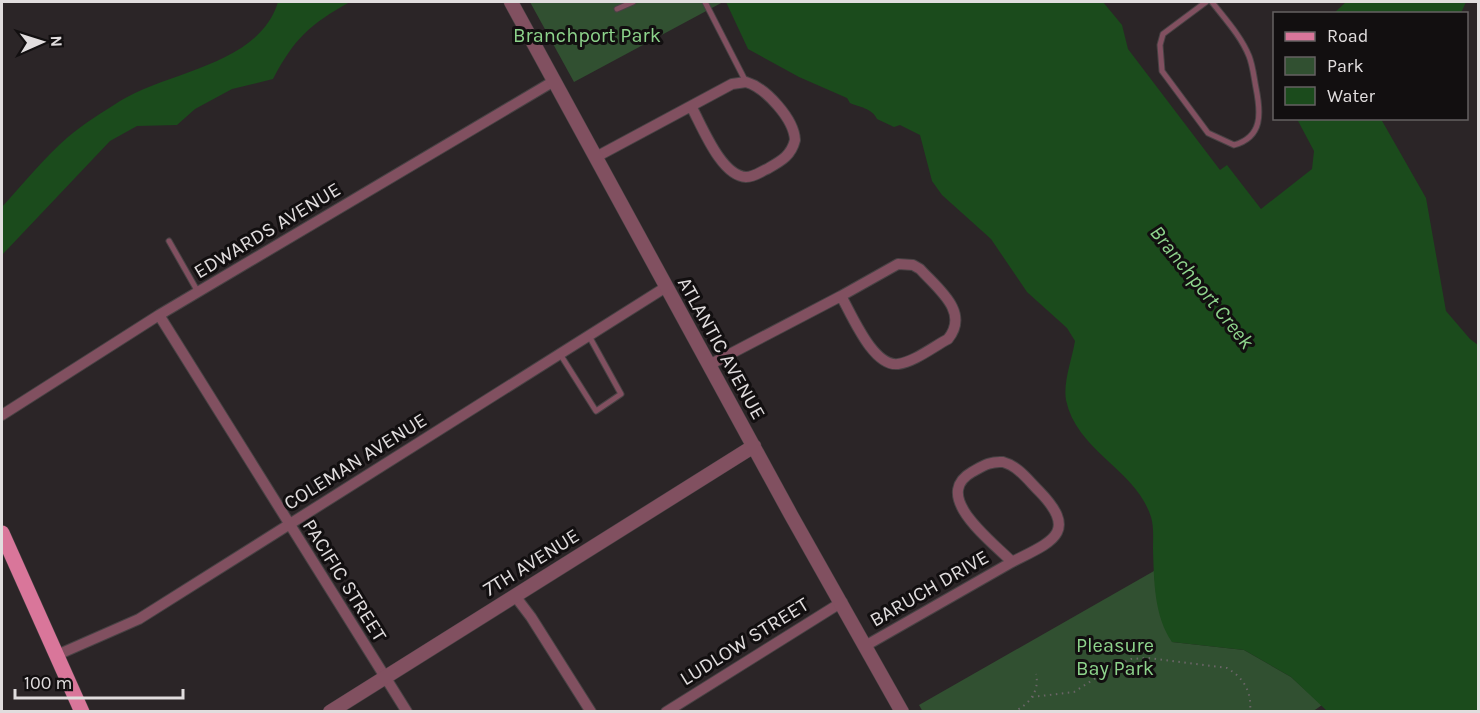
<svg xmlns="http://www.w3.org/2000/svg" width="1480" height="713" viewBox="0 0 1480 713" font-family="Karla,sans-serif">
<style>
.green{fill:#315031}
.water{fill:#1b4b1c}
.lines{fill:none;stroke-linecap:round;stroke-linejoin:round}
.service-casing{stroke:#484244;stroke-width:7}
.minor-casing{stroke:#484244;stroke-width:12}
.tertiary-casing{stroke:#484244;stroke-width:15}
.primary-casing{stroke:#484244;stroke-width:16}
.path{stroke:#6a6567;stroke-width:2;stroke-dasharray:1.5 4.5;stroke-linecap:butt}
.service{stroke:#815060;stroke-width:5}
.minor{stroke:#815060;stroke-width:10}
.tertiary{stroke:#815060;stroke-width:14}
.primary{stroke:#d9769a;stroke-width:15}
.labels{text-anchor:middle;stroke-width:6;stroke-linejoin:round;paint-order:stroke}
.park-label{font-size:20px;fill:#8dd38b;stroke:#120f10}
.street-label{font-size:20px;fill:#e1ddde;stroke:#120f10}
.water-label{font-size:21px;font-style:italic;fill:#8fd58d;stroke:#120f10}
</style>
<rect width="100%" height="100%" fill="#2b2527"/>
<path class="green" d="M530,2H723L574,82Z
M1154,571L1156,592L1172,642L1244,650L1291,677L1322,705L1312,712H923L919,705Z"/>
<path class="water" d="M278,2H350C310,24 294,39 273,79L232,89L195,109L177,125L137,126L110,141L2,255V207C23,184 44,158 68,137C83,124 103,112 120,101C168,71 259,65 278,2Z
M726,2H1103L1122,25L1128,49L1220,170L1227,165L1261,209L1312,169L1314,151L1297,119H1381L1426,198L1446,311L1470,339L1478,345V711H1327L1291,677L1244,650L1172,642C1154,616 1154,580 1153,549C1153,539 1154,527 1151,517C1136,469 1077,452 1066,400C1063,382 1072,359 1075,341L1067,328L1027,292L991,239L942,195L932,181L920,135L900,125L894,127L877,119C872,108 859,107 850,103L847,98L799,77L748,49Z
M1346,2H1466L1461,13H1334Z"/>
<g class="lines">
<g class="service-casing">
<path id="service" d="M705,2L746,82
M1206,2L1163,34L1160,45L1162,71L1208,133L1234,145C1263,137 1261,113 1256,88C1254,78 1253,66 1249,56C1241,36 1225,19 1212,2
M617,9L633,2
M169,241L198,292
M560,354L596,411L621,394L589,336"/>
</g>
<g class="minor-casing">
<path id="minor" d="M746,82C766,88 794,119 795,140C791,156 781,161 767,169C760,172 754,177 746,177C721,176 702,126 691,106L732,84Z
M596,157L691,106
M898,264L913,265L920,269C938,289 970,312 948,339C933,347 914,362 898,364C873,367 852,315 841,296Z
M159,315L407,712
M709,365L841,296
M2,415L159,315L554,81
M1003,462C1018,466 1028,480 1039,491C1080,533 1051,542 1012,562C993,542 930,496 972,472C983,466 990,461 1003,462Z
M515,596L531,617L591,712
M865,646L1012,562
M57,655L139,619L666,287
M666,712L842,602"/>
</g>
<g class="tertiary-casing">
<path id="tertiary" d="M511,2L791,515L902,712
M330,712L754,446"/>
</g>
<g class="primary-casing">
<path id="primary" d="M2,533L82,712"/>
</g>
<path class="path" d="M1032,697L1074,692L1116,665L1131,659L1148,658L1227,668C1244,678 1252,692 1250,712
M953,712H962
M1013,712C1029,705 1040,691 1036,674"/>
<use href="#service" class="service"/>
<use href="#minor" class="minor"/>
<use href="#tertiary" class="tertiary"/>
<use href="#primary" class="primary"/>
</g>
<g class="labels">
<g class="park-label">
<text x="587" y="42">Branchport Park</text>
<text x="1115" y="652">Pleasure<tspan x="1115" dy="23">Bay Park</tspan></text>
</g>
<g class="street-label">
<text transform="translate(267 230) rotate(-31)" y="7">EDWARDS AVENUE</text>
<text transform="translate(722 348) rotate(61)" y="7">ATLANTIC AVENUE</text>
<text transform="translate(355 461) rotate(-32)" y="7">COLEMAN AVENUE</text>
<text transform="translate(531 562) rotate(-32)" y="7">7TH AVENUE</text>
<text transform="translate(345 580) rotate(58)" y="7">PACIFIC STREET</text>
<text transform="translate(929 588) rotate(-30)" y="7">BARUCH DRIVE</text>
<text transform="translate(744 641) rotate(-32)" y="7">LUDLOW STREET</text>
</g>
<g class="water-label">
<text transform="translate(1202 287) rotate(51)" y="7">Branchport Creek</text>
</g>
</g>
<rect width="1480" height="713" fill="none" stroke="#e1ddde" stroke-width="6"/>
<rect x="1273" y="12" width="195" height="108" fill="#120f10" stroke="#656162" stroke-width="1.5"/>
<rect x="1285" y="32" width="30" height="9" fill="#d9769a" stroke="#656162" stroke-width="1.5"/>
<text x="1327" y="42" font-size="18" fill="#e1ddde">Road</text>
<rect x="1285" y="57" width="30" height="18" fill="#315031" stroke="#656162" stroke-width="1.5"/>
<text x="1327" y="72" font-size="18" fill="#e1ddde">Park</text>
<rect x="1285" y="87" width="30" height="18" fill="#1b4b1c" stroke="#656162" stroke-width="1.5"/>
<text x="1327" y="102" font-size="18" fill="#e1ddde">Water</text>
<g transform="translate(42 42) rotate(87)" stroke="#120f10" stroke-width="4.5" paint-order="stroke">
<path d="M0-4.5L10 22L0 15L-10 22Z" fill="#e1ddde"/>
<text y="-9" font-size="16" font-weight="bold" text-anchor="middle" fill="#e1ddde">N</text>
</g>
<path d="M15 689v9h168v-9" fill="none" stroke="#e1ddde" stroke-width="3"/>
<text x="24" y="689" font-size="18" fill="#e1ddde" stroke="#120f10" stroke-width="4.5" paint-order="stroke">100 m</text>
</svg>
